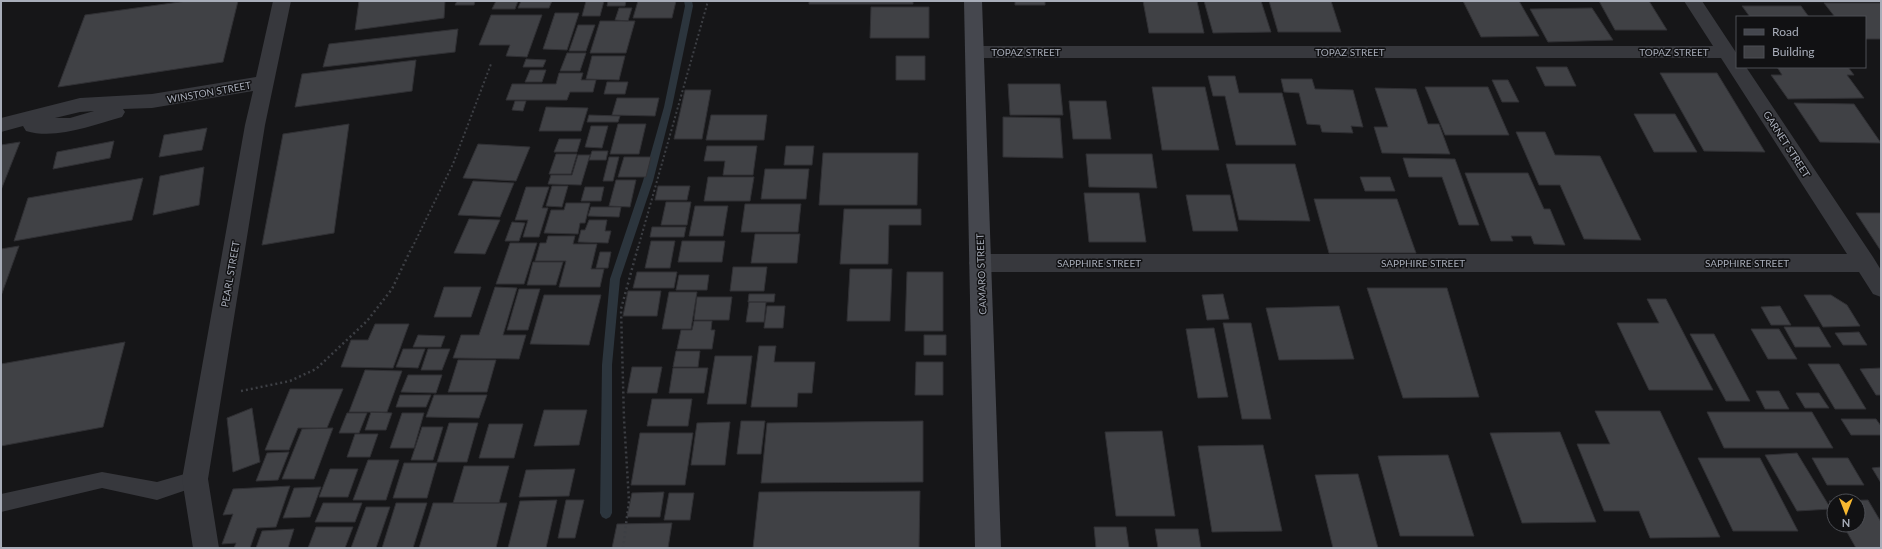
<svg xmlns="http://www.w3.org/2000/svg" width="1882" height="549" viewBox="0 0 1882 549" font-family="Lato,sans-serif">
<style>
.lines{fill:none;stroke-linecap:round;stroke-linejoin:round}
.stream{fill:#2c353d;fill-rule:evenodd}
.building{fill:#404145;stroke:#303034}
.path-far1{stroke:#3d3f44;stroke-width:2;stroke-dasharray:2 2.5;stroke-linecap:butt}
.path{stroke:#3d3f44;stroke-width:2.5;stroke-dasharray:2 3;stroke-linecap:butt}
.lane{fill:#37383d;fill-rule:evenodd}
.street{fill:#37383d;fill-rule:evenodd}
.secondary{fill:#45474e;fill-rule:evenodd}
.labels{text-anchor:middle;stroke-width:3;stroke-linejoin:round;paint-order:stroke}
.street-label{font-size:10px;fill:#a8adb9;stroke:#111113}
</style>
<rect width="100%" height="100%" fill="#161618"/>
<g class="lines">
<path class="stream" d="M684,1H692L693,6L672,107L653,181L620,279L612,365V513L610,517L606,519L602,517L600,513L602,365L610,279L643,181L664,107L685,6Z"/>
</g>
<path class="building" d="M187,1H238L223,62L58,87L85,15Z
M359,1H445L444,18L355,30Z
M457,1H475L474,5H455Z
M496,1H518L515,9H492Z
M521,1H552L549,8H518Z
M586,1H604L600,16H582Z
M608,1H626L625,6H607Z
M638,1H676L672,18H633Z
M809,1H913V4H809Z
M1015,1H1045V5H1015Z
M1143,1H1197L1204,33H1149Z
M1204,1H1261L1271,32L1213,33Z
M1269,1H1331L1341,32H1278Z
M1463,1H1519L1539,36L1481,37Z
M1599,1H1649L1667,30H1615Z
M1824,3H1881V39H1865V17H1835Z
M1742,6H1801L1809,17H1750Z
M871,7H929V38H870Z
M619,8H632L628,21L615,20Z
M1592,8L1613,40L1548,42L1530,9Z
M555,13H579L567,50L543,49Z
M491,15H542L527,57L506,56L510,45H479Z
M600,21H635L626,53H590Z
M578,25H595L586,51H569Z
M458,29L455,52L323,67L329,44Z
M567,53H586L580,71H560Z
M592,56H625L619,80L586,79Z
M896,56H925V80H896Z
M526,59L546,60L543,67H523Z
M416,60L412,91L295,107L302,74Z
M1536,67H1567L1576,86H1545Z
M1777,67H1848L1854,75H1847L1864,98L1788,99L1771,75H1782Z
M530,70H546L542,82H525Z
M559,73H583L581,80H596L593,92H570L567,100H506L512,84H556Z
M1660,73H1717L1765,152L1704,151Z
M1208,76H1235L1239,93H1282L1296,145H1236L1225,96H1213Z
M1281,79H1312L1315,89L1353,90L1363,127L1351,126L1353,133L1322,132L1320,125L1307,124L1299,93L1284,92Z
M1492,80H1508L1519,102H1502Z
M607,82H628L625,94H604Z
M1008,84H1060L1063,115H1010Z
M1152,87H1205L1219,150H1162Z
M1425,87H1488L1509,135H1445Z
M1375,88L1416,89L1428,124H1439L1450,154L1382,153L1374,127H1388Z
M685,90H711L702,139H674Z
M617,98H659L655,116L612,115Z
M515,101H526L523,111L512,110Z
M1069,101H1106L1111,139H1073Z
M1794,103L1854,104L1881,143L1820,142Z
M546,107L588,108L581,131H539Z
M1634,114H1675L1697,152H1654Z
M589,115L620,116L618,122H587Z
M711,115H767L764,140H706Z
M1003,117L1060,118L1063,158L1003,157Z
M349,124L334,233L262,245L283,134Z
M618,124H646L639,154H610Z
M591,126H608L602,148L585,147Z
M207,128L202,150L159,157L164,135Z
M1516,132H1545L1555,155L1600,156L1641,240L1584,239L1560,185H1539Z
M559,139H581L577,152H554Z
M114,141L110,158L53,169L57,152Z
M20,142L1,190V145Z
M478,144L530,147L516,181L463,178Z
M707,146H757L753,175H723L725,161H704Z
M786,146H814L812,165H784Z
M592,151H608L606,160H589Z
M823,153H918L917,205H819Z
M556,154H577L571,174H549Z
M1086,154H1152L1157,188L1089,187Z
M578,155H590L581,185L548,184L551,175H572Z
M609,157H619L613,181H603Z
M624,157H651L646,177H618Z
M1403,158L1455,159L1479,225H1459L1442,177H1409Z
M1226,164H1295L1310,221L1239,220Z
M204,167L199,205L153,215L160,176Z
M765,169H809L806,199H761Z
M1465,173H1528L1544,209H1550L1565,245L1534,244L1531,236H1511L1513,241H1491Z
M708,177H754L750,201H704Z
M1360,177H1390L1395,191H1365Z
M143,178L132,220L14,241L28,198Z
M616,180H636L630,207L609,206Z
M473,181L514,183L500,217L458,215Z
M552,186H568L562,207L546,206Z
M658,186H690L687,200H655Z
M526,187H549L542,208H548L539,237H523L528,220H515Z
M585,187H604L601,201H581Z
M1084,193H1139L1146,242H1089Z
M1186,195H1230L1238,231H1193Z
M1314,199H1397L1416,253H1329Z
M666,202H691L687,225H661Z
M566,203H590L585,223H580L578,234L544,233L551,210H564Z
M745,204H801L798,232H741Z
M695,206H728L723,236H689Z
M591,207H621L619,217L588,216Z
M844,209H921V225H889L888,264H840Z
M1856,213H1881V251Z
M469,219L500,220L485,254L454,253Z
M589,220H607L605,231H611L608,243L578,242L581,230H585Z
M512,222L525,223L519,241H505Z
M652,227H686L684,237H650Z
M755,234H800L797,263H751Z
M548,236H575L573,244H597L591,269H604L600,287H559L566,261H535L540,243H546Z
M651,241H675L670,268H645Z
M682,241H725L722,262H678Z
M510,243H537L524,284H496Z
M19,246L1,296V249Z
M600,252H611L608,268H596Z
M533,262H563L556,285H527Z
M733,267H767L764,291H730Z
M850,269H892L890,321H847Z
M637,272H677L674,288H633Z
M907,272H943V331H905Z
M679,275H709L707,290H676Z
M444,287H481L471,317H434Z
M495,287L517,288L503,335H526L519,359L453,358L461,335H479Z
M1367,288H1447L1479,397L1403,398Z
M519,289H540L528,330H507Z
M628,291H661L657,316H623Z
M669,292H697L691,329H662Z
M749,294H775L774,302H748Z
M1223,294L1229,319L1207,320L1202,295Z
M544,295H601L589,345L530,344Z
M1804,295H1831L1847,305L1860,326L1823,327Z
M697,297H732L729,320H694Z
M1647,299H1666L1713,390H1649L1617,323H1659Z
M749,302H766L764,322H746Z
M767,306H785L783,328H764Z
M1339,306L1354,359L1279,360L1266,308Z
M1780,306L1791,325H1771L1761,307Z
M694,321H712L711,330H715L712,349H677L681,330H692Z
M1223,323H1251L1271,419H1242Z
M375,324H409L393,368L341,367L351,340H368Z
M1784,327H1819L1831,347H1795Z
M1214,328L1228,397L1198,398L1186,329Z
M1751,329H1779L1797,359H1768Z
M1859,332L1867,345H1843L1835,333Z
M1690,334H1714L1750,401H1726Z
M418,335L445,336L441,347H413Z
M924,335H946V355H924Z
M125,342L103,427L1,446V364Z
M759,346H776L774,362H815L812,393H798L797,407H751Z
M403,349H425L418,368L396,367Z
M428,349H450L442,370H421Z
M676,351H700L698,367H673Z
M715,356H752L746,404H707Z
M458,360H496L487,392H448Z
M916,362H943V395H915Z
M1808,364H1839L1866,409H1835Z
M632,367H662L657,393H627Z
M673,368H708L704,393H669Z
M1881,368V395H1876L1860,369Z
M365,370L402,371L387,412H349Z
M408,375H442L436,393L401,392Z
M290,389H343L327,428H298L289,450H265Z
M1756,391H1779L1789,409H1765Z
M1796,393H1819L1829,408H1805Z
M400,395H431L426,407H396Z
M434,395H487L479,418L426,417Z
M652,399H692L688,426H647Z
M252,408L260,462L233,472L227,418Z
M544,410H587L579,445L534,446Z
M1595,411H1660L1720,537L1650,538L1639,511H1604L1577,444H1610Z
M371,412L392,413L386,430H365Z
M1707,412H1812L1833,448H1724Z
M347,413H367L359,433H339Z
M402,413H424L414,448H390Z
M1841,419H1876L1881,426V435H1851Z
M741,421H765L761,454H737Z
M923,421V482L761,483L767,423Z
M730,422L725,465H691L697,423Z
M449,423H478L467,462H437Z
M489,424H523L514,458H479Z
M422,427H443L433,460H411Z
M333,428L314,479H282L302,429Z
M1162,431L1175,516H1116L1105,432Z
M1560,432L1596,522L1522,523L1490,433Z
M640,433H693L685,485H631Z
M355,434H378L370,457H347Z
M1263,445L1282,531L1212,532L1198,446Z
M289,452L278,480L256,481L267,453Z
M1797,453L1831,509L1797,511L1765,455Z
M1448,455L1474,536H1400L1378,456Z
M1698,458H1760L1798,531H1733Z
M1812,458H1848L1864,485H1827Z
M368,460H399L386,500H353Z
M404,463H437L427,498H393Z
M464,466H509L499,503H453Z
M1881,467V483L1872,468Z
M330,469H358L348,497H319Z
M575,469L569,496L519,497L526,470Z
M1358,474L1378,548H1333L1315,475Z
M290,486L276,527L257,528L250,548H234L236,543L222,544L233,514L223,515L233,489Z
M321,487L310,517L283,518L294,488Z
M920,491L919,548H753L759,492Z
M664,492L660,517H627L632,493Z
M669,493H694L690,520H664Z
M557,500L546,548H508L520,501Z
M566,500H584L575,538H558Z
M1868,500L1881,522V548H1856L1843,525H1858V501H1834V509L1829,501Z
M323,503H362L355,522H315Z
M396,503H427L413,548H382Z
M433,503H507L496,548H419Z
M366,507H390L376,548H351Z
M672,523L668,548H612L617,524Z
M316,527H353L345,548H308Z
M1094,527H1126L1129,548H1096Z
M294,529L288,548H256L262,531Z
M1155,529H1198L1201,548H1158Z"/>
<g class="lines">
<path class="path-far1" d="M412,248L453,164L491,64
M638,248L708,1"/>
<path class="path" d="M241,391L290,381L316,369L367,321L392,289L412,247
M623,548L629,501L624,419L621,309L638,247"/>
<path class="lane" d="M195,471L201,473L204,479L201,485L157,500L102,488L1,512V494L102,472L157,482Z"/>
<path class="street" d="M273,1H291L265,125L208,479L219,548H193L182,479L245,125L253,91L152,108L123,109L125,112L122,117C93,125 56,140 26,131L23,126L1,132V118L80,98L152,94L256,77ZM94,111L70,118H55L80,112Z
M1684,1H1702L1737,54V67H1746L1873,257L1881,270V297L1873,294L1859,272H980L972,269L969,263L972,257L980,254H1847L1721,58H975L968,56L966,52L968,48L975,46H1713Z"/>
<path class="secondary" d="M964,1H982L1001,548H975Z"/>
</g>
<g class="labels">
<g class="street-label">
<text x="1026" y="56">TOPAZ STREET</text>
<text x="1350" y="56">TOPAZ STREET</text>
<text x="1674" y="56">TOPAZ STREET</text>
<text transform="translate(209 92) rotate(-10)" y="4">WINSTON STREET</text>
<text transform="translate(1787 144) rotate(57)" y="4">GARNET STREET</text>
<text x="1099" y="267">SAPPHIRE STREET</text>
<text x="1423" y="267">SAPPHIRE STREET</text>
<text x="1747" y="267">SAPPHIRE STREET</text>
<text transform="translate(230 274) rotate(-80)" y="4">PEARL STREET</text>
<text transform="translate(981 274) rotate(-92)" y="4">CAMARO STREET</text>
</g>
</g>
<rect width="1882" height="549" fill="none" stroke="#a8adb9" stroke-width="4"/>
<rect x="1736" y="16" width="130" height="52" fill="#111113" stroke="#4d4f55"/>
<rect x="1744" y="29" width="20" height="6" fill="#45474e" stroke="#4d4f55"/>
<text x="1772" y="36" font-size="12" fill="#a8adb9">Road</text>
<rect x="1744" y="46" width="20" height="12" fill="#404145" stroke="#4d4f55"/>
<text x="1772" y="56" font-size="12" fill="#a8adb9">Building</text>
<g transform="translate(1846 513) rotate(180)"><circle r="19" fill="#111113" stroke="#4d4f55"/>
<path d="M0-3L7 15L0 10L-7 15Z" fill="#f7b830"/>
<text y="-6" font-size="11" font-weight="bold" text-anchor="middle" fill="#a8adb9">N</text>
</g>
</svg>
